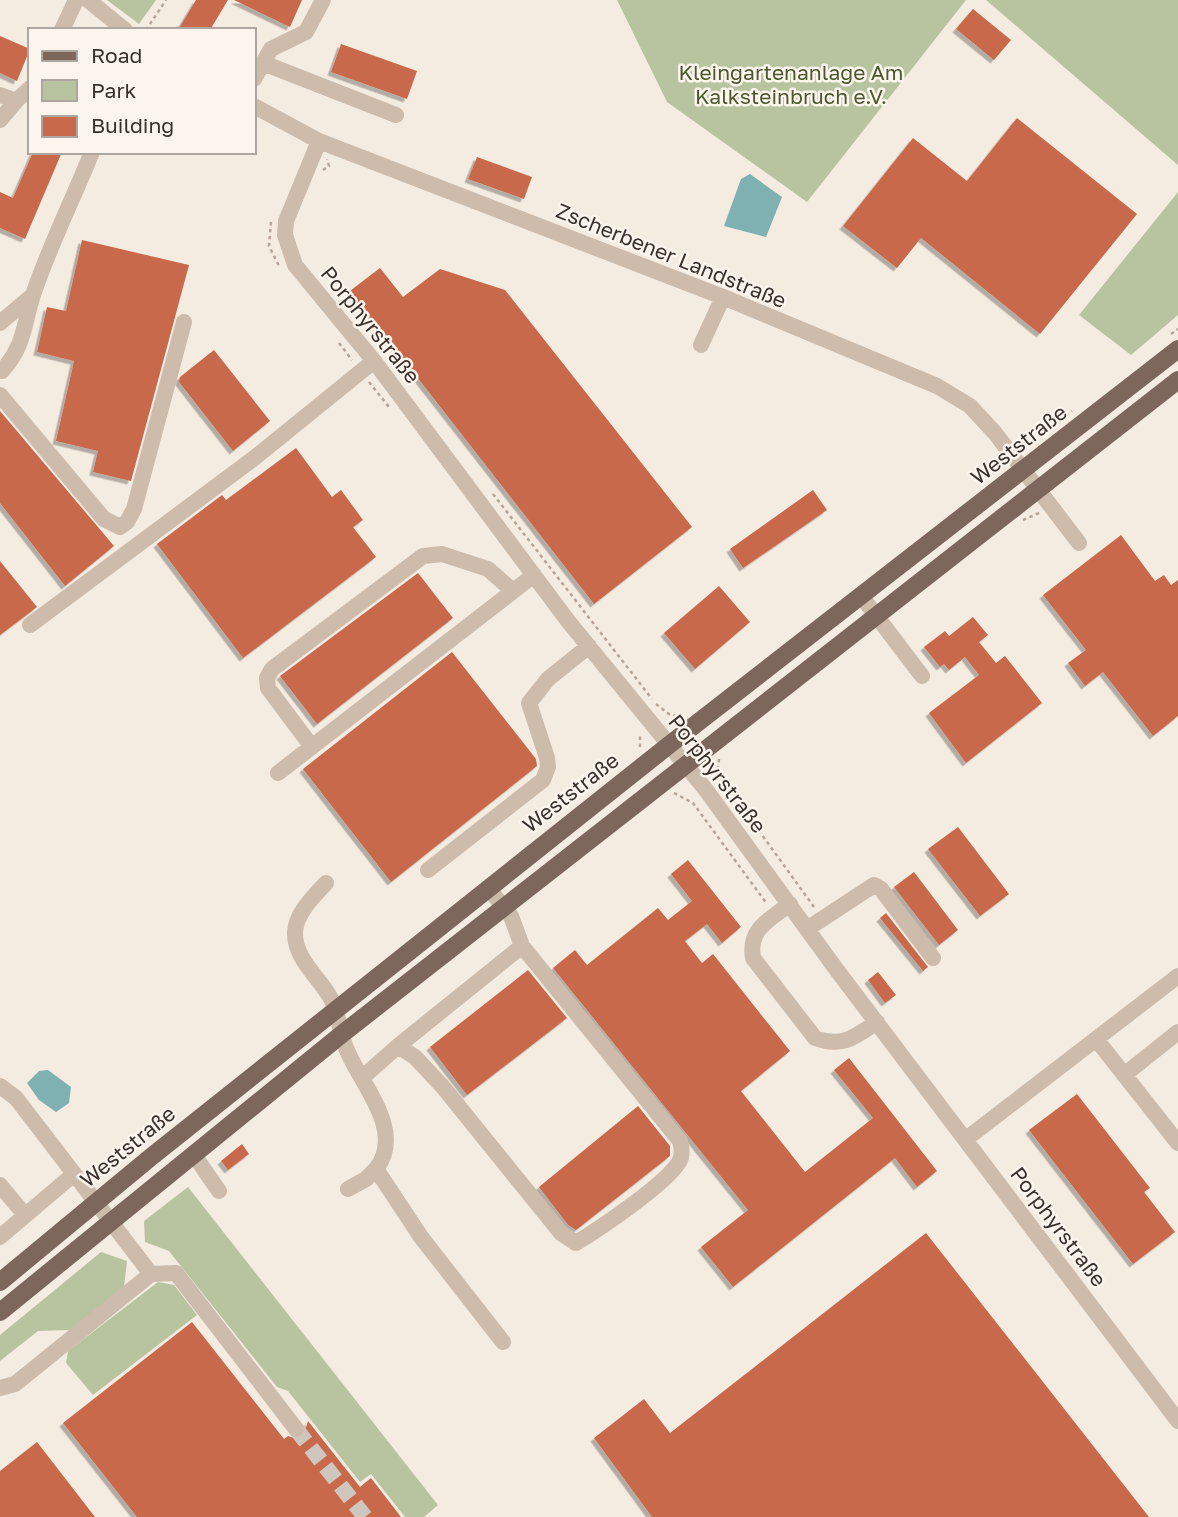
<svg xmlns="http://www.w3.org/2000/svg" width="1178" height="1517" viewBox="0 0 1178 1517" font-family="'Golos Text',sans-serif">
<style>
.green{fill:#b8c4a0}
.water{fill:#7fb0b2}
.building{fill:#c8694b;filter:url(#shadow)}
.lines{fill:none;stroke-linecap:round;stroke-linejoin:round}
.minor-tunnel{stroke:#cfc6bd;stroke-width:16;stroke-dasharray:16 8;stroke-linecap:butt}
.path{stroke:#b9a596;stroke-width:2.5;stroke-dasharray:3.5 3.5;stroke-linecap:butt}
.minor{stroke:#cdbbac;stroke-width:16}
.major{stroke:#7d675c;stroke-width:18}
.labels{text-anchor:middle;stroke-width:5;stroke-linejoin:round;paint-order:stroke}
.park-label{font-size:21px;fill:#4a5a2e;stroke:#fbf5ee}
.street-label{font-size:21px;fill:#3b302b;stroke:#fbf5ee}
</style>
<defs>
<filter id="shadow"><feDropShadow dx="-3.5" dy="3.5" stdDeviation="0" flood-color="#0004"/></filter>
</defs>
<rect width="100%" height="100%" fill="#f4ebe1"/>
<path class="green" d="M107,0H156L139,24Z
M617,0H966L807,202L667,102Z
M986,0H1178V165Z
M1178,192V315L1131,355L1079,315Z
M188,1187L438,1505L424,1517H405L371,1474L360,1482L288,1391L277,1387L169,1251L145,1242L144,1221Z
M101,1252L127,1261L124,1287L70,1330L38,1331L0,1361V1335Z
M158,1282L174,1285L197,1315L93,1395L66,1363L68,1351Z"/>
<path class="water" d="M750,174L782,197L766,237L724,226L741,179Z
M48,1070L71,1087L69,1103L56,1112L39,1100L27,1083L39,1071Z"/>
<path class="building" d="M196,0H228L210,30H178Z
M234,0H302L290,27Z
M973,9L1011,40L994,60L956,29Z
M0,36L30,49L17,81L0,73Z
M341,44L417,71L407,99L331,72Z
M1017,118L1137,214L1040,334L921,238L897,268L843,226L913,138L967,181Z
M33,152H62L25,239L0,228V192L13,198Z
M477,157L532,177L524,199L468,179Z
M82,240L189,265L131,481L93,472L98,451L56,441L74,361L37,352L47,307L66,311Z
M380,268L403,297L440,269L505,290L692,527L594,604L350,291Z
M214,350L270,421L233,451L179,382L180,377Z
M0,411L114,546L65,586L0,503Z
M296,448L332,497L341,490L363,520L353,527L376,557L243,658L157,544L222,495L226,500Z
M813,490L827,510L743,568L730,549Z
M1121,535L1155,581L1164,575L1171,585L1178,580V716L1153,736L1103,672L1085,686L1068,663L1086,650L1043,595Z
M0,561L37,607L0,635Z
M418,573L453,618L317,724L280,676Z
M719,586L750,622L695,669L664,633Z
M973,617L988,635L979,642L996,663L1005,656L1042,703L966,763L929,713L979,675L965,657L949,670L944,664L940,667L924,647L945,631L949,636Z
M452,652L536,759L537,766L391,882L303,769Z
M958,827L1009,894L980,916L928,849Z
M688,860L741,927L722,943L707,924L685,941L702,963L713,954L790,1051L741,1091L805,1172L873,1118L834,1070L849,1058L937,1171L917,1187L895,1158L733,1287L701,1247L748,1210L553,968L575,950L587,965L658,908L668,920L692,901L671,874Z
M914,872L958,930L939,945L894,887Z
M886,913L928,967L923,971L880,918Z
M528,970L567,1018L467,1095L430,1047Z
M878,972L896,995L885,1003L868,980Z
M1077,1094L1150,1188L1144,1192L1175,1232L1133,1264L1029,1130Z
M638,1106L670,1146V1156L576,1230L568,1225L539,1187Z
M242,1144L249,1154L228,1170L221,1161Z
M926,1233L1149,1517H652L594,1438L644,1399L670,1433Z
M192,1322L284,1439L288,1436L297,1439L303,1437L308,1421L360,1487L371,1478L401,1517H137L63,1423Z
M37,1442L95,1517H0V1471Z"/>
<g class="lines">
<path class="minor-tunnel" d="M296,1429L365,1517"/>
<path class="path" d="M146,30L166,0
M323,170L329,166L327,159
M271,222L269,246L279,266
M1171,334L1178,329
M339,343L352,360
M369,382L389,407
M1019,444L1027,436L1046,431L1072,411
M992,473L997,461
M493,494L652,699
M1023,520L1039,513
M656,704L669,714L680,717
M640,747V733
M719,759L718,769L723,781L814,907
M674,793L693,803L767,904"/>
<path class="minor" d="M88,0L125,30
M62,30L76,0
M263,63L396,115
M254,79L271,49L306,32L323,0
M0,95L16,101L30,88
M254,106L319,141L723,297L937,386L970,406L995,433L1079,543
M0,120L16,101
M319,141L286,221L285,235L295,265L374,361L568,621L706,790L836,969L1178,1421
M0,323L33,295
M701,345L723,297
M0,369L2,371C26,344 23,324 34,292C50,245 73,199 92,152
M0,395L104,519L120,527L127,522L134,509L184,322
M862,597L922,676
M30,625L253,459L374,361
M312,747L268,688L267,678L272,669L423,556L442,554L488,569L513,591
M278,773L534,575
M428,870L543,780L548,767L547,758L529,703L548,679L589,646
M326,883C314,896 296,913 295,932C294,958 318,976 330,997C339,1012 339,1032 346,1048C360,1084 406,1130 376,1169L421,1237L503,1342
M790,904C769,920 748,929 753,958L815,1038C843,1048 855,1037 877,1022
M807,929L874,885L881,889L933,958
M1096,1039L1178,1143
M398,1046L522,946
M1124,1075L1178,1032
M363,1077L398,1046L415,1057L443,1087L561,1233L576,1243C599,1229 666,1184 679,1162C683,1155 682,1148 680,1141L522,946L511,916L488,888
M0,1086L16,1098L151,1274
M966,1139L1178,976
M194,1155L219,1191
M0,1185L25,1215
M348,1189L366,1179L376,1169
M0,1237L74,1174
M0,1388L15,1384L151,1274L176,1273L296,1429"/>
<path class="major" d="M0,1282L151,1157L669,745L1178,349
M0,1312L342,1034L1178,380"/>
</g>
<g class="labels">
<g class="park-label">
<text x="791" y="80">Kleingartenanlage Am<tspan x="791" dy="24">Kalksteinbruch e.V.</tspan></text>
</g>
<g class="street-label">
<text transform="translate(671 256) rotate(22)" y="7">Zscherbener Landstraße</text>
<text transform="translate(370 325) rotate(51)" y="7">Porphyrstraße</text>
<text transform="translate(1019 445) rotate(-38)" y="7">Weststraße</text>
<text transform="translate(717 774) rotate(52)" y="7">Porphyrstraße</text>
<text transform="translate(571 793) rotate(-38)" y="7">Weststraße</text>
<text transform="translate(128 1147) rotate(-39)" y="7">Weststraße</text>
<text transform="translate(1058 1227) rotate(53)" y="7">Porphyrstraße</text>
</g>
</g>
<rect x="28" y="28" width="228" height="126" fill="#fbf5ee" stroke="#aea6a0" stroke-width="2"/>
<rect x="42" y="51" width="35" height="10" fill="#7d675c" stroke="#aea6a0" stroke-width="2"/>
<text x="91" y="63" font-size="21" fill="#3b302b">Road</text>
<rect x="42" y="80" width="35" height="21" fill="#b8c4a0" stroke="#aea6a0" stroke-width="2"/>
<text x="91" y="98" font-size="21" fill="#3b302b">Park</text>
<rect x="42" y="116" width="35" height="21" fill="#c8694b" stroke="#aea6a0" stroke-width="2"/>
<text x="91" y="133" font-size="21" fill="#3b302b">Building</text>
</svg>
